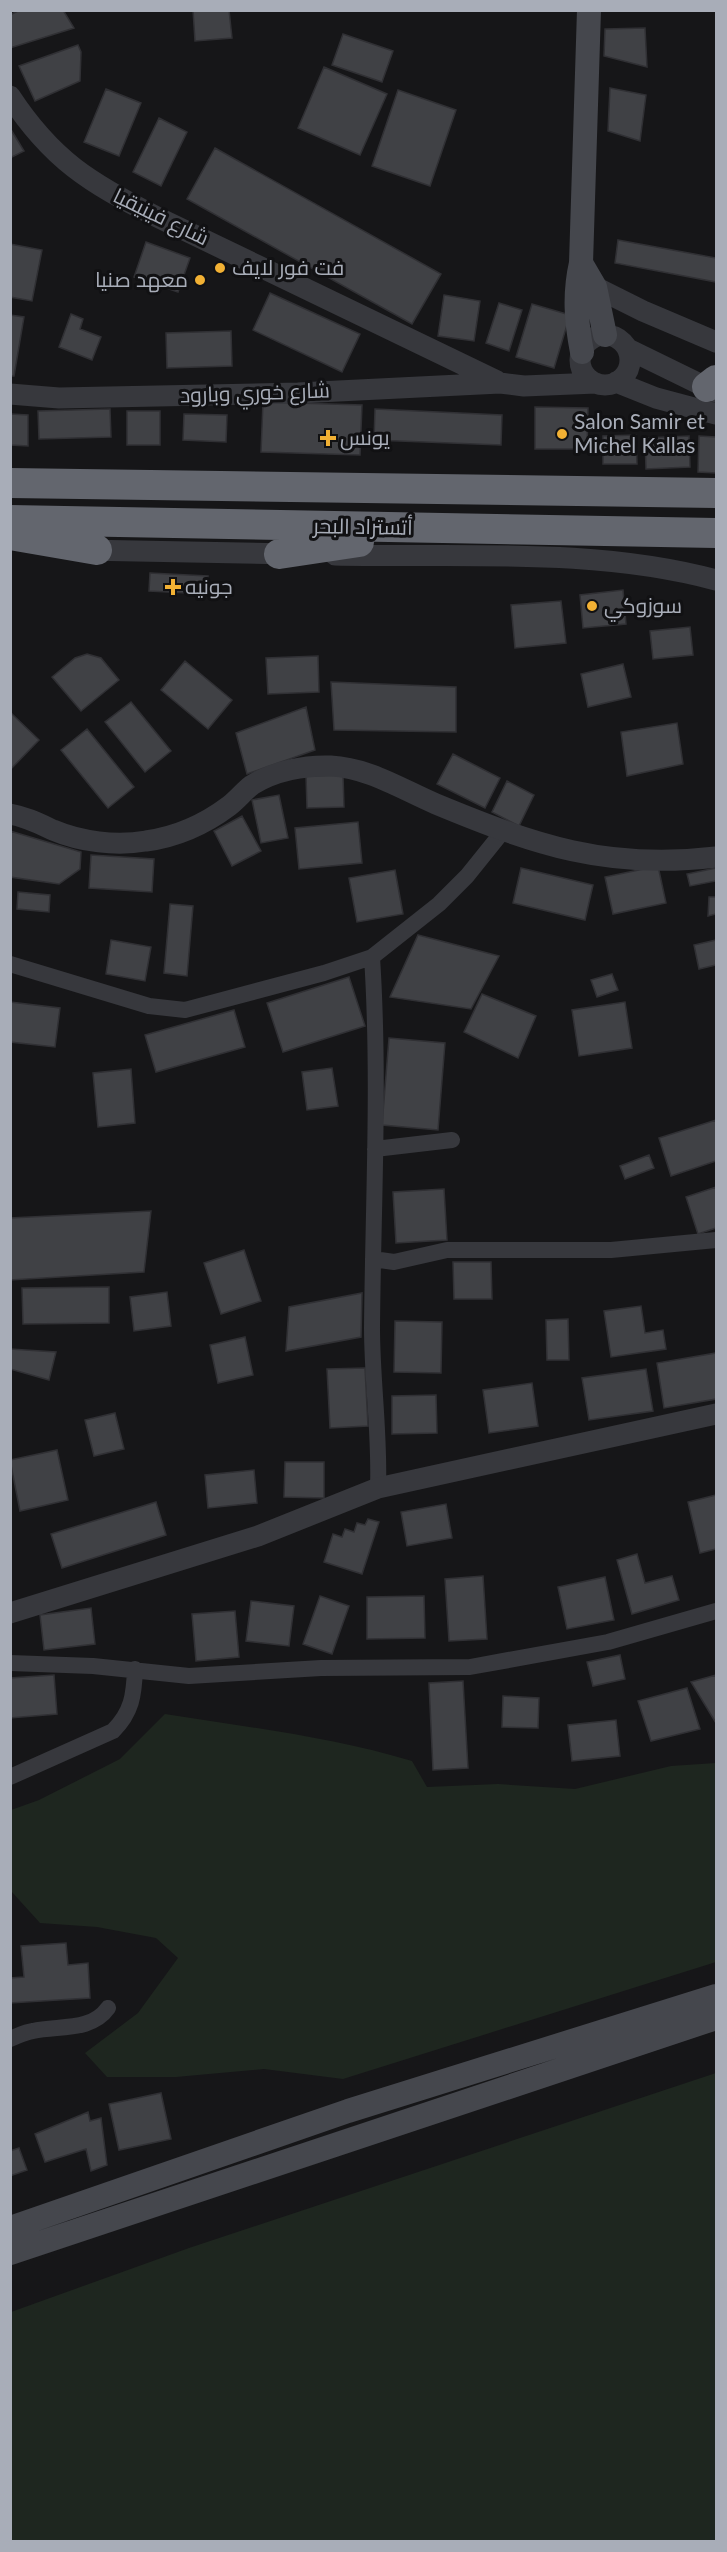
<svg xmlns="http://www.w3.org/2000/svg" width="727" height="2552" viewBox="0 0 727 2552" font-family="Lato,Cairo,sans-serif">
<style>
.green{fill:#1e261f}
.building{fill:#404145;stroke:#303034;stroke-width:1.5}
.lines{fill:none;stroke-linecap:round;stroke-linejoin:round}
.minor{stroke:#37383d;stroke-width:16}
.tertiary{stroke:#37383d;stroke-width:21}
.secondary{stroke:#45474d;stroke-width:24}
.motorway{stroke:#63666e;stroke-width:30}
.poi-dot{fill:#f2b134;stroke:#111113;stroke-width:2}
.labels{text-anchor:middle;stroke-width:6;stroke-linejoin:round;paint-order:stroke}
.street-label{font-size:21px;fill:#a8adb8;stroke:#111113}
.poi-label{font-size:21px;fill:#a8adb8;stroke:#111113;text-anchor:start}
</style>
<rect width="100%" height="100%" fill="#161618"/>
<path class="green" d="M165,1714C248,1727 331,1737 412,1761L427,1787L498,1784L575,1789L671,1766L716,1763V1962L343,2079L264,2069L176,2077H107L85,2053L138,2013L178,1958L156,1938L97,1927L40,1923L11,1891V1810L39,1800L120,1759Z
M716,2073V2541H11V2312L189,2248Z"/>
<path class="building" d="M20,10H63L74,28L10,48V15Z
M193,10H229L232,38L195,41Z
M645,28L647,67L604,56L605,29Z
M343,34L393,51L382,82L332,65Z
M78,45L81,52L80,81L35,101L19,66Z
M324,67L387,94L360,155L298,128Z
M610,88L646,95L640,141L608,131Z
M106,89L141,103L119,156L84,142Z
M398,90L456,110L430,186L372,166Z
M159,118L187,132L161,186L133,172Z
M10,128L24,151L10,158Z
M215,148L441,274L412,324L187,199Z
M618,240L716,258V282L615,263Z
M146,242L190,258L178,292L134,277Z
M10,244L42,250L32,301L10,297Z
M270,293L360,334L342,372L253,330Z
M444,295L480,301L474,341L438,336Z
M499,303L522,310L509,351L486,343Z
M532,304L570,315L554,368L516,357Z
M71,314L83,319L80,329L101,337L92,360L59,347Z
M10,315L24,317L14,376H10Z
M231,331L232,366L167,368L166,333Z
M263,402L362,405L360,455L261,452Z
M535,407L588,408L587,449H535Z
M110,409L111,437L39,439L38,411Z
M375,409L502,415L501,445L374,440Z
M127,411H160V445H127Z
M10,414L28,415V446L10,445Z
M184,414L227,415L226,442L183,440Z
M636,435L637,464H603V436Z
M689,436L690,467L646,469L645,438Z
M699,436L716,437V473L698,472Z
M150,573L208,576L207,594L149,591Z
M623,590L626,624L583,628L580,595Z
M561,601L566,643L515,648L511,605Z
M690,627L693,655L653,659L650,631Z
M87,654L101,658L119,680L81,711L52,677L75,658Z
M318,656L319,692L268,694L266,658Z
M185,661L232,700L208,729L161,690Z
M623,664L631,697L588,707L581,674Z
M331,682L456,687V732L334,730Z
M131,702L171,751L145,772L105,722Z
M306,707L315,750L247,774L236,733Z
M10,712L39,740L10,770Z
M677,723L683,764L627,776L621,732Z
M87,729L134,787L108,808L61,750Z
M453,754L500,778L485,808L437,784Z
M343,775L344,807L307,808L306,776Z
M507,781L534,795L519,826L492,812Z
M279,795L288,838L261,843L252,800Z
M242,816L261,851L232,866L214,831Z
M358,822L362,863L299,869L295,828Z
M10,831L81,852L80,869L59,884L10,877Z
M91,855L154,859L152,892L89,888Z
M658,866L666,903L613,914L605,877Z
M521,868L593,885L585,920L513,903Z
M716,868V881L690,886L687,874Z
M395,870L403,914L357,922L349,878Z
M18,892L50,895L49,912L17,909Z
M709,897H716V914L708,916Z
M170,904L193,906L187,976L164,973Z
M418,935L499,956L471,1009L390,997Z
M111,940L151,947L145,981L106,974Z
M716,940V965L699,969L694,945Z
M612,974L618,990L597,997L591,980Z
M349,977L365,1026L283,1052L267,1003Z
M482,994L536,1016L518,1058L464,1032Z
M10,1002L60,1008L55,1047L10,1042Z
M625,1002L632,1048L579,1056L572,1010Z
M234,1010L245,1047L156,1072L145,1035Z
M389,1038L445,1043L438,1130L382,1125Z
M332,1068L338,1106L307,1110L302,1072Z
M131,1069L135,1123L98,1127L93,1073Z
M716,1120V1161L671,1176L659,1138Z
M649,1155L654,1168L625,1179L620,1166Z
M716,1187V1228L698,1234L686,1197Z
M444,1189L447,1240L396,1243L393,1192Z
M151,1211L144,1272L10,1280V1218Z
M244,1250L261,1301L221,1314L204,1263Z
M453,1262H491L492,1299H454Z
M109,1287V1323L23,1324L22,1288Z
M167,1292L171,1326L134,1331L130,1297Z
M362,1293L361,1337L286,1351L289,1307Z
M641,1306L645,1333L663,1330L666,1349L611,1357L604,1311Z
M568,1319L569,1360H547L546,1320Z
M395,1321L442,1322L441,1373L394,1372Z
M245,1337L253,1375L218,1383L210,1345Z
M10,1349L56,1352L49,1380L10,1369Z
M716,1353V1399L664,1408L657,1363Z
M365,1368L368,1426L330,1428L327,1369Z
M646,1369L653,1411L589,1420L582,1378Z
M532,1383L538,1426L489,1433L483,1390Z
M436,1395L437,1433L392,1434V1396Z
M115,1413L124,1449L94,1456L85,1420Z
M57,1450L68,1500L20,1511L10,1460Z
M285,1462H324V1498L284,1497Z
M254,1470L257,1503L208,1508L205,1475Z
M716,1495V1549L700,1553L688,1502Z
M156,1502L166,1535L62,1568L51,1534Z
M446,1504L452,1538L407,1546L401,1512Z
M368,1519L379,1522L362,1574L324,1562L333,1534L342,1537L345,1529L354,1532L357,1523L365,1525Z
M637,1554L645,1583L672,1576L679,1600L632,1614L617,1560Z
M483,1576L487,1639L449,1641L445,1579Z
M605,1577L614,1620L567,1629L558,1587Z
M320,1596L349,1606L332,1654L303,1644Z
M424,1596L425,1638L367,1639V1597Z
M251,1601L294,1606L289,1646L246,1641Z
M91,1608L95,1644L44,1650L40,1615Z
M235,1611L239,1657L196,1661L192,1614Z
M620,1655L625,1679L593,1686L587,1662Z
M54,1675L57,1714L10,1718V1678Z
M716,1675V1723L691,1682Z
M463,1681L468,1768L433,1770L429,1683Z
M687,1688L700,1729L651,1741L638,1701Z
M503,1696L539,1698L538,1728L502,1727Z
M616,1720L620,1756L572,1761L568,1725Z
M66,1943L68,1965L88,1963L90,1998L10,2003V1978L24,1977L21,1946Z
M161,2093L171,2139L119,2150L109,2104Z
M88,2112L90,2121L101,2118L107,2165L91,2171L86,2149L45,2162L35,2134Z
M19,2148L27,2170L10,2176V2151Z"/>
<g class="lines">
<path class="minor" d="M372,957C380,1081 373,1204 372,1328C372,1381 380,1434 378,1488
M10,964L149,1006L185,1010L324,973L372,957L439,904L467,876L504,830
M375,1149L452,1140
M373,1259L394,1262L447,1250H611L716,1240
M10,1663L93,1666L189,1676L321,1668L470,1667L608,1642L716,1611
M10,1777L113,1731C132,1712 134,1695 135,1669
M10,2039C18,2036 25,2032 33,2031C58,2025 91,2032 108,2008"/>
<path class="tertiary" d="M10,96C52,160 90,183 157,217L497,381
M582,284L595,287L643,311L716,342
M580 360a25 25 0 1 1 50 0a25 25 0 1 1-50 0Z
M628,349L716,392
M616,382L656,398L716,414
M10,394L59,398L298,393L500,383L524,386L596,383
M83,550L292,554
M335,555C462,558 593,547 716,580
M10,814C26,817 38,823 53,830C81,842 116,846 146,841C176,837 205,824 229,806C237,800 244,791 252,785C274,771 305,765 331,766C369,768 401,789 436,804C535,845 607,870 716,857
M10,1613L258,1536L378,1488L716,1414"/>
<path class="secondary" d="M581,263L595,287L605,335
M582,352C576,321 574,294 581,263L589,10
M10,2228L348,2111L716,1996
M10,2253L716,2018"/>
<path class="motorway" d="M707,387L716,380
M10,483L716,493
M10,520L716,533
M10,535L97,550
M279,554L359,542"/>
</g>
<g class="poi-dot">
<circle cx="220" cy="268" r="6"/>
<circle cx="200" cy="280" r="6"/>
<circle cx="562" cy="434" r="6"/>
<path d="M325 429h6v6h6v6h-6v6h-6v-6h-6v-6h6z"/>
<path d="M170 578h6v6h6v6h-6v6h-6v-6h-6v-6h6z"/>
<circle cx="592" cy="606" r="6"/>
</g>
<g class="labels">
<g class="street-label">
<text transform="translate(161 217) rotate(26)" y="7">شارع فينيقيا</text>
<text transform="translate(255 393) rotate(-2)" y="7">شارع خوري وبارود</text>
<text transform="translate(363 527) rotate(1)" y="7">أتستراد البحر</text>
</g>
<g class="poi-label">
<text x="232" y="275">فت فور لايف</text>
<text x="188" y="287" text-anchor="end">معهد صنيا</text>
<text x="574" y="429">Salon Samir et<tspan x="574" dy="24">Michel Kallas</tspan></text>
<text x="340" y="445">يونس</text>
<text x="185" y="594">جونيه</text>
<text x="604" y="613">سوزوكي</text>
</g>
</g>
<rect width="727" height="2552" fill="none" stroke="#a8adb8" stroke-width="24"/>
</svg>
